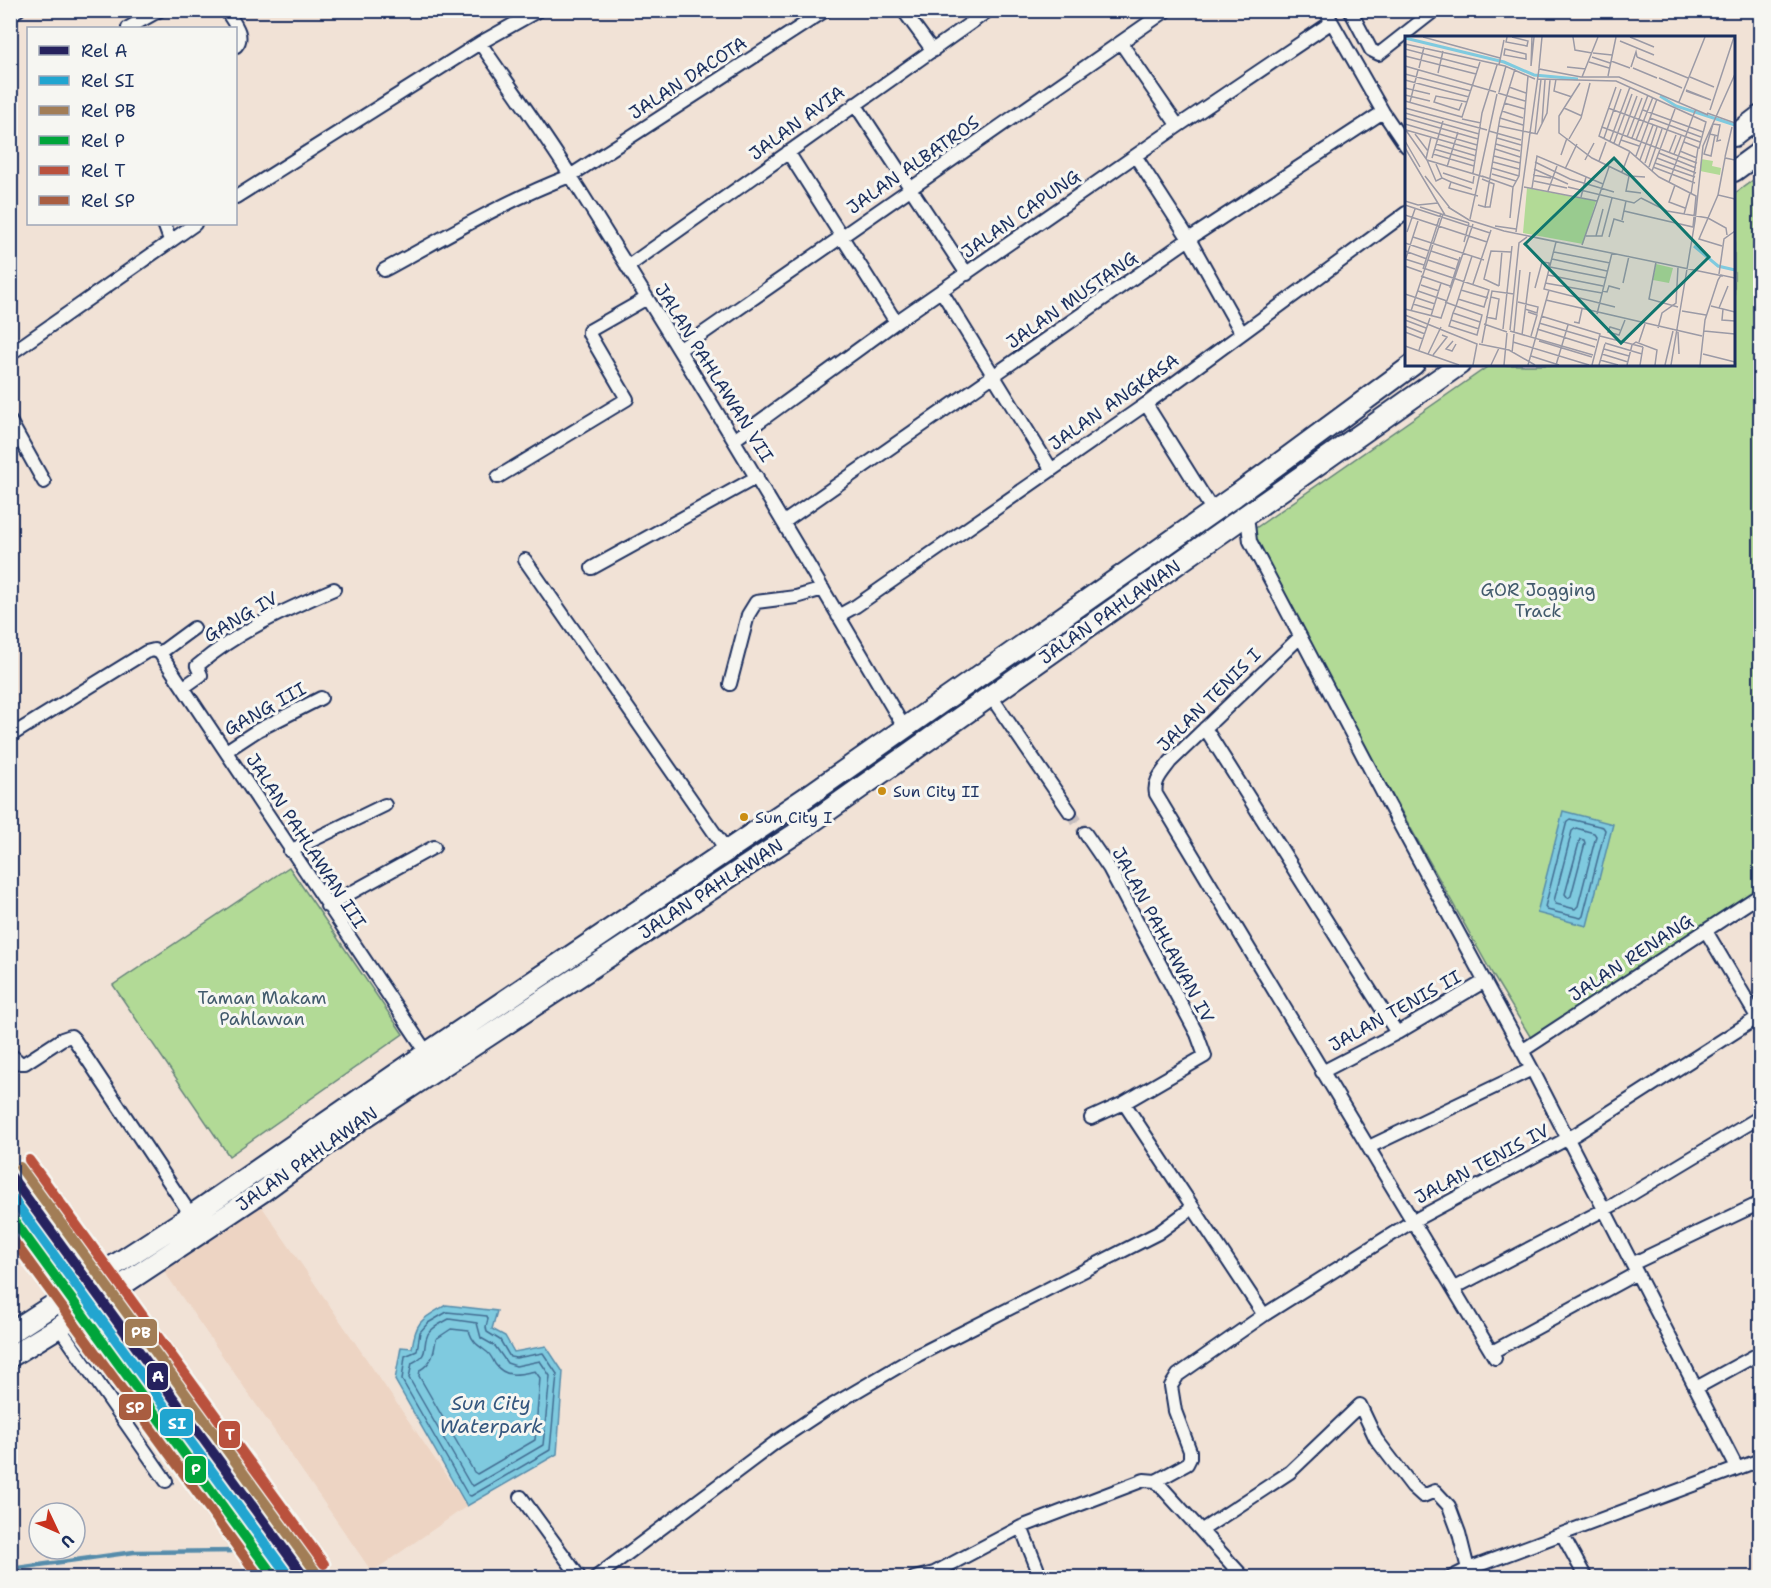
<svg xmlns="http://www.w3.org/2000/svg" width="1771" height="1588" viewBox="0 0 1771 1588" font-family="'Shantell Sans',sans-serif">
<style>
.built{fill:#edd4c3}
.green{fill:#b2da96;stroke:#66847a;stroke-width:1.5}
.water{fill:#7fcadf;stroke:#578cab;stroke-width:1.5}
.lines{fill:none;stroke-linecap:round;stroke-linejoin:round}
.shore{stroke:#436d92;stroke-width:1.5}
.stream{stroke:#578cab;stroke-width:4.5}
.minor-tunnel{stroke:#c6bebe;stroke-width:12;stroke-dasharray:12 6;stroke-linecap:butt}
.minor-casing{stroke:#1b2f5e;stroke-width:16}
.primary-casing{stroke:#1b2f5e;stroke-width:24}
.minor{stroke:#f6f6f2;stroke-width:12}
.primary{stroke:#f6f6f2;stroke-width:20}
.rail-1-casing{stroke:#f6f6f2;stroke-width:15}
.rail-2-casing{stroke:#f6f6f2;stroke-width:15}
.rail-3-casing{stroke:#f6f6f2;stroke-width:15}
.rail-4-casing{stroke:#f6f6f2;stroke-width:15}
.rail-5-casing{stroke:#f6f6f2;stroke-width:15}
.rail-6-casing{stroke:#f6f6f2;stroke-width:15}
.rail-1{stroke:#26225e;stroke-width:10}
.rail-2{stroke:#20a5d0;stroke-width:10}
.rail-3{stroke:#a27d56;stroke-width:10}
.rail-4{stroke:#00a53a;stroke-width:10}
.rail-5{stroke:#ba513d;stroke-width:10}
.rail-6{stroke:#a95d40;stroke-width:10}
.bus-dot{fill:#cb8e13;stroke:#f6f6f2;stroke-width:2}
.labels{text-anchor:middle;stroke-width:6;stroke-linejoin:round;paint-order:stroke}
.bus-label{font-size:16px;fill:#1b2f5e;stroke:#f6f6f2;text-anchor:start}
.street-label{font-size:18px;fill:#1b2f5e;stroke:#f6f6f2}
.park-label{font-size:18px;fill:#415a6c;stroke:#f6f6f2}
.water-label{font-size:20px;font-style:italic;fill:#34567e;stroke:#f6f6f2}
.inset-river{fill:none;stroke:#7fcadf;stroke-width:3}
.inset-road{fill:none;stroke:#9b9aa6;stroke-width:1.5}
.view{fill:#0f766e;fill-opacity:0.15;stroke:#0f766e;stroke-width:3}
.inset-edge{fill:none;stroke:#1b2f5e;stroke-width:3}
.line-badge{stroke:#f6f6f2;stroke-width:2}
.badge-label{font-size:16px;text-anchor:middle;font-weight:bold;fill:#fff}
</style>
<rect width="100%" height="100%" fill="#f1e2d6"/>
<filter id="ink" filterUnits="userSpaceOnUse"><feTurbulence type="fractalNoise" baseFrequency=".0167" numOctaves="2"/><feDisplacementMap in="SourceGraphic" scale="12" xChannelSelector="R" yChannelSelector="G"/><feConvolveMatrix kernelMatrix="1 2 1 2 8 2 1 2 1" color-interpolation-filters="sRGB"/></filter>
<g filter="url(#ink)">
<path class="built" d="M256,1198L467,1506L372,1572L159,1264Z"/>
<path class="green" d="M1760,175V895L1531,1038L1494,977L1304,637L1287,598L1250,532L1490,365L1734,364V194Z
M289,867L403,1034L229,1156L113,985Z"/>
<path class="water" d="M1563,811L1613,824L1587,926L1537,913Z
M446,1305L497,1311L492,1329L505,1336L514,1352L546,1346L563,1372L557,1454L467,1506L395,1380L401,1347L412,1348C416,1320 422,1319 446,1305Z"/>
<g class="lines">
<path class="shore" d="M1570,819L1603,827L1605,830L1583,916L1581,918L1547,910L1545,907L1567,821Z
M1576,828L1594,833L1596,836L1578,906L1575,909L1556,904L1554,901L1572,831Z
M1580,839L1584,840L1585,843L1571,896L1568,898L1565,894Z
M447,1312L487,1316L488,1319L486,1327L487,1332L500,1340L510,1357L516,1358L543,1353L557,1374L550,1450L471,1496L468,1495L402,1380L405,1356L417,1351L420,1332L428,1323Z
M449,1319L477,1323L481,1338L495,1346L507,1363L516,1366L540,1361L550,1376L543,1445L473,1486L470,1484L409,1378L412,1363C431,1354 421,1348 428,1334C432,1327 442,1323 449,1319Z
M451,1329L469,1331C473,1343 478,1345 487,1352C491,1355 493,1360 495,1364C506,1379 520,1374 535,1371L540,1378L535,1440L477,1474L474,1472L419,1376L420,1370C433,1362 434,1353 436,1339Z"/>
<path class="stream" d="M10,1569L134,1552L242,1551"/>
<path class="minor-tunnel" d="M1070,812L1085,833"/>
<g class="minor-casing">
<path id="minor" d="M226,10C232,21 246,35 236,46
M903,10L933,51
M1325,10L1383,112L1406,146
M1350,10L1371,50L1379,54L1435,10
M10,15L18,10
M128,28L160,10
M480,43C511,88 543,132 572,178C687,360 797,544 905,729
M1121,43L1178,126
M855,104L967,274
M788,152L896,322
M1136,157L1189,239L1241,332
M236,197L480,43L539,10
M164,224L170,240
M627,267L989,10
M384,270C445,237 506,200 570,176L826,10
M942,292L1051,469
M679,350L1167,10
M10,354L195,224
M1146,404L1213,511
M10,421L44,482
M734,440L896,322L1178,126L1332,22
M498,477L627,399L589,334V331L647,298
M1247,516L1250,541L1388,803L1532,1069L1737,1468
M784,522L1189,239L1383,112
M525,560L727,851
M592,568L757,477
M838,616L856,606L1146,404L1406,213
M1300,637L1170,762C1163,772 1153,781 1156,794L1495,1358
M160,653L194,628
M730,684L748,615L756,602L796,597L823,589
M184,687L201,675L197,666C238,631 285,610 334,589
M990,695L1070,812
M1205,728L1397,1033
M10,736L146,652L154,650L160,653L427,1053
M226,751L258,730L321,698
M1085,833L1109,868L1197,1034L1205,1056L1124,1103L1091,1118
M290,851L385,805
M327,906L434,847
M1706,931L1760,1022
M1522,1051L1760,895
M10,1054L20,1063H25L62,1039L71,1036L74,1039L195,1221
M1322,1072L1397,1033L1485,981
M1124,1103L1264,1315
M1369,1147L1532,1069
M1632,1264L1760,1203
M1454,1288L1615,1204L1760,1117
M59,1327L166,1481
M1492,1352L1637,1273
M1696,1388L1760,1353
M1156,1481L1244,1578
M521,1497L580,1578
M1021,1527L1041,1578
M1202,1530L1290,1472L1360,1405L1376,1439L1412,1486L1423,1496L1435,1491L1449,1506L1459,1533L1468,1569
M1562,1534L1586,1578
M595,1578L776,1442L826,1409L918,1355L1158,1233L1192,1208
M914,1578L934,1573L1021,1527L1144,1480L1156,1481L1187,1464L1190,1458V1451L1175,1411L1171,1386L1178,1375L1264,1315L1413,1221L1576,1134L1760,1016
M1450,1578L1468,1569L1760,1460"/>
</g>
<g class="primary-casing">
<path id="primary" d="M1734,136L1760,116
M1734,171L1760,152
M10,1333L192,1215L427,1053L808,796L1235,496L1414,364
M10,1357L59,1327L202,1232L262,1192L359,1121L795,834L1460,364"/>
</g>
<use href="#minor" class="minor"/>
<use href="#primary" class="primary"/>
<g class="rail-1-casing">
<path id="rail-1" d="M10,1175L305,1578"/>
</g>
<g class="rail-2-casing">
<path id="rail-2" d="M10,1195L290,1578"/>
</g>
<g class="rail-3-casing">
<path id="rail-3" d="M20,1167L315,1571"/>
</g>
<g class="rail-4-casing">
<path id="rail-4" d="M10,1215L275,1578"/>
</g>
<g class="rail-5-casing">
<path id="rail-5" d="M29,1160L324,1564"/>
</g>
<g class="rail-6-casing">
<path id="rail-6" d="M10,1236L260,1578"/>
</g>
<use href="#rail-1" class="rail-1"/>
<use href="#rail-2" class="rail-2"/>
<use href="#rail-3" class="rail-3"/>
<use href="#rail-4" class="rail-4"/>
<use href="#rail-5" class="rail-5"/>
<use href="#rail-6" class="rail-6"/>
</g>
</g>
<g class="bus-dot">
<circle cx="882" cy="791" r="5"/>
<circle cx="744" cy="817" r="5"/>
</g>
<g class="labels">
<g class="bus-label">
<text x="893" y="797">Sun City II</text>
<text x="755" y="823">Sun City I</text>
</g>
<g class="street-label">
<text transform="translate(688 78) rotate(-33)" y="6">JALAN DACOTA</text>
<text transform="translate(797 123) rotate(-36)" y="6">JALAN AVIA</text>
<text transform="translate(913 165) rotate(-35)" y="6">JALAN ALBATROS</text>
<text transform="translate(1021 214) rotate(-35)" y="6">JALAN CAPUNG</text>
<text transform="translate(1072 300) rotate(-35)" y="6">JALAN MUSTANG</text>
<text transform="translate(714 373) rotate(58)" y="6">JALAN PAHLAWAN VII</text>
<text transform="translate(1114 402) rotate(-35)" y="6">JALAN ANGKASA</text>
<text transform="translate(1110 612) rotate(-35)" y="6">JALAN PAHLAWAN</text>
<text transform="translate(241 617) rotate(-30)" y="6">GANG IV</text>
<text transform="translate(1209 700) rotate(-45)" y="6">JALAN TENIS I</text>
<text transform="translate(265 709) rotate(-29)" y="6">GANG III</text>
<text transform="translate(306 841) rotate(57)" y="6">JALAN PAHLAWAN III</text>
<text transform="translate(711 889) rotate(-33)" y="6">JALAN PAHLAWAN</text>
<text transform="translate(1163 935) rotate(62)" y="6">JALAN PAHLAWAN IV</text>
<text transform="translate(1631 958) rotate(-33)" y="6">JALAN RENANG</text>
<text transform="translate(1395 1011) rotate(-29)" y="6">JALAN TENIS II</text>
<text transform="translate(307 1159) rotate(-35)" y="6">JALAN PAHLAWAN</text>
<text transform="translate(1482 1164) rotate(-28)" y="6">JALAN TENIS IV</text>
</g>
<g class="park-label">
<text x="1538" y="596">GOR Jogging<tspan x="1538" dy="21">Track</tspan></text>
<text x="262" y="1004">Taman Makam<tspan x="262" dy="21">Pahlawan</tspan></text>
</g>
<g class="water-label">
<text x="491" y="1410">Sun City<tspan x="491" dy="23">Waterpark</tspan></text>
</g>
</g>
<g transform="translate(1405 36)">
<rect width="330" height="330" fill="#f1e2d6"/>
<path d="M296,123L308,125L307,130L316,132L315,139L295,135ZM122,152L191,165L178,208L118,197ZM251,228L268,232L264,247L248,244Z" fill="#b2da96"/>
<path class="inset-river" d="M0,2L99,26L129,39L173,43M255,60L271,70L330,89M289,210L313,230L330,234"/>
<path class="inset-road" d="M18,1L95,22M102,1L101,6L122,10L123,5L107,1M168,1L170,14L187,17M225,1L249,11M215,5L249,19M0,8L100,30L130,43M1,8L0,13L73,32M100,13L121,18V23L99,19ZM188,17L207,19M0,20L71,38M187,21L205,27M232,21L283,42M206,25L225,32M184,26L204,32M94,29L99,4M0,30L91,56M126,30L127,1M126,30L129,1M162,31L181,33M226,31L231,16L232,21M14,32L19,11M134,32L137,1M228,32L252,42M33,37L38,15M0,38L66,55M203,40L211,1M177,41L193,1M285,41L309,51M254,42L277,52M132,43L211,45L288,80L264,146M151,43L149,55L167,61M0,44L64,61M175,47L154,80V97L187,122L224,140L240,141M104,51L121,57M211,51L197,91L292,127M0,52L25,58M281,55L306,64L281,54M94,56L101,30M93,57L120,65M0,59L25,65M0,65L57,81L75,26M5,66L13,34M274,66L300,1M57,67L54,74L29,66L31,60L62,66M99,67L120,73M0,72L82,94M159,72L177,80M203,72L295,106M238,74L298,96M305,74L329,1M97,75L118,82M0,77L74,98M302,77L330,87M0,82L73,103M95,82L118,89M245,82L296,101M57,83L76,87M137,87L140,44M0,88L72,109M94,90L132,98L142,77L145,44M197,91L194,100L224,115L254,141L291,160L288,191L219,175M0,93L22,124L79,141M1,94L71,114M84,95L116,104M10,98L23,115M130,98L136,43M305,98L308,88L315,89L312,105L316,104M310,99L306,120L299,118L305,98L313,100M222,101L237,62M92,102L116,109M199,102L216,53M227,102L243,59M164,103L176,82L185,47M216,104L234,110M231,104L248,61M0,105L15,131M205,105L225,51M279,106L294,112L301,86L288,80L291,73M209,107L227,58M31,108L71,120M91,108L115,115M214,109L232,60M0,112L40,179M29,113L70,125M90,113L115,121M275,115L292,122M254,117L291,132M264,117L271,99M28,118L69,130M269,118L276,100M156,119L162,102M89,120L115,127M231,120L252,63M320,121L327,91M27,122L38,85M252,122L291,137M21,123L26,101M22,124L31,145L37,142M180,124L189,107M235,124L248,89M330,124L320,122L313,159L330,163M194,125L201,106M88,126L114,133M130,126L165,143L209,156M240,127L252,91M250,127L290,141M31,128L37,142L46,146L44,152L73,160M42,131L53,96M244,131L257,93M248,131L290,147M87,132L114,140M129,133L163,148M160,133L172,108M247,135L270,73M217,136L225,115M38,137L68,147L69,140M68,137L77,77L92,29M87,138L111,145M128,139L146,142M20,140L45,172M77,140L108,151M224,140L221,155L236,157M77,143L89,148L85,171H80M129,145L162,152M46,146L67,153M270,149L264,166L280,172M119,151L192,165M163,151L229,167L236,162M127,152L132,120L198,148M143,155L152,130M286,158L293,112M313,159L294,203L317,210M176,161L181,141M236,162L262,175L303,182L321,192L322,199M0,165L13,169L33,167M0,169L85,197M73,169L80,171L95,82L110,33M15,171L64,187M43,171L64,184L99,195L318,240M279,178L285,157M0,179L82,206M105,182L108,151L114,140L123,40M65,183L92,58M217,184L221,165M90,190L111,193M2,196L10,173M111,196L134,33L176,41H214L303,79M181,200H197L207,162M191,200L198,173M8,201L79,224M204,201L209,183L219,186M59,206L64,187M151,206L139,253L210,271M0,207L24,215M177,209L204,131M0,215L22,223M26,215L53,224M149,216L205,227M0,223L19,229M147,223L202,235M23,224L50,233M0,225L13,185M251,226L244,263L273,271M0,230L17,236M145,231L201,242M18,232L84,254L79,271L53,263M18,233L36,177M314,238L319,203L330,195M143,239L198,250M16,240L45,250M140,247L197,257M218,247L224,220M68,248L86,194M16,249L34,255M94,250L79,243L86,215L106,216M94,250L97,215M45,252L55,221M130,252L137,226L144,227V230M56,254L83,262M13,255L42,265M197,255L202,256L204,250L215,253M0,258L30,268M141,264L297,300M40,266L51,270L77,279L72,299L44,290L46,284L48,277L51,270L67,220M113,266L133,271L132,277L120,273M8,268L28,274M306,270L330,276M314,272L323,250M0,273L36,282L68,188M318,273L317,284L330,285M6,275L38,178M277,275L301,279M123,276L132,279L126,300M48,277L75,286M192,278L207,217M0,279L72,308L68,329M26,280L36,247M136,280L195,298L187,329M81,281L91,283L94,263L86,261M0,284L21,292M46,284L74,293M169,286L174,287L177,273M134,287L192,304M79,288L102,296M0,290L20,298M253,292L257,277L271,267L273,231M98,293L107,210M132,293L190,311M105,294L114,207L122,201M215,294L205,291L203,296L214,299L220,284M105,295L188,319M299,295L330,298M0,296L18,303M109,296L115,234M273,296L274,318M117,299L125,236M195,300L238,311M48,305L41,313L47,315L51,308M134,305L187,321M108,306L184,329M234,306L240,288M77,307L87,255L109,258M200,307L237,318M74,308L104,314L130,329M0,310L54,329M199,313L224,320M14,314L25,282M107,317L109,298M23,318L36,291M197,318L223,326M298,318L330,326M28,319L42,301L37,299M126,320L154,329M195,324L213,329M86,329L94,312M99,329L102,297M123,329L144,254M151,329L163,289M194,329L200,308M222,329L227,309L231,306L252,314L250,329M235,329L238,311M260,329L268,295M266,329L290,185L298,110L330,38M295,329L300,284L313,244L316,239L330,242"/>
<path class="view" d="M209,122L304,221L216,307L120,208Z"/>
<rect width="330" height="330" class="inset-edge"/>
</g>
<g class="line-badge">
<rect x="124" y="1318" width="34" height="29" rx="6" fill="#a27d56"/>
<rect x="146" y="1362" width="23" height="29" rx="6" fill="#26225e"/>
<rect x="118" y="1393" width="34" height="28" rx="6" fill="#a95d40"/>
<rect x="159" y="1408" width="35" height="29" rx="6" fill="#20a5d0"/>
<rect x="218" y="1420" width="23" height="29" rx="6" fill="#ba513d"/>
<rect x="184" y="1455" width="23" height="29" rx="6" fill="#00a53a"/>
</g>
<g class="badge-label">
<text x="141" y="1338">PB</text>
<text x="158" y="1382">A</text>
<text x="135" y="1413">SP</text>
<text x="177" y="1429">SI</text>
<text x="230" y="1440">T</text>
<text x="196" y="1475">P</text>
</g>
<rect width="1771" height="1588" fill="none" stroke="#f6f6f2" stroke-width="36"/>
<rect x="18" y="18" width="1735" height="1552" fill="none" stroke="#1b2f5e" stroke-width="2" filter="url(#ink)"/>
<rect x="27" y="27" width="210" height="198" fill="#f6f6f2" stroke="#9ea6b7" stroke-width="1.5"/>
<rect x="39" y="46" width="30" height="9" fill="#26225e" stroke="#9ea6b7" stroke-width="1.5"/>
<text x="81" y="57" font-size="18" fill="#1b2f5e">Rel A</text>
<rect x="39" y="76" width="30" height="9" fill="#20a5d0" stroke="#9ea6b7" stroke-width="1.5"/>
<text x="81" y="87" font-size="18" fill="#1b2f5e">Rel SI</text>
<rect x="39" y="106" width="30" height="9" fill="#a27d56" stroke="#9ea6b7" stroke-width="1.5"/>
<text x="81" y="117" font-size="18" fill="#1b2f5e">Rel PB</text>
<rect x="39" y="136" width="30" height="9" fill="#00a53a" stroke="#9ea6b7" stroke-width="1.5"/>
<text x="81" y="147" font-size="18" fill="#1b2f5e">Rel P</text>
<rect x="39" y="166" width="30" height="9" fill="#ba513d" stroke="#9ea6b7" stroke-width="1.5"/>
<text x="81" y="177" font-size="18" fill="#1b2f5e">Rel T</text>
<rect x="39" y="196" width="30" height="9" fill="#a95d40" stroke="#9ea6b7" stroke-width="1.5"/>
<text x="81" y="207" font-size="18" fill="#1b2f5e">Rel SP</text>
<g transform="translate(57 1531) rotate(134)"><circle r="28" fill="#f6f6f2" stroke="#9ea6b7" stroke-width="1.5"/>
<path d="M0-4.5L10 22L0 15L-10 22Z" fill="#c8321e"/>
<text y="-9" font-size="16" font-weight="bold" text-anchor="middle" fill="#1b2f5e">U</text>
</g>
</svg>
